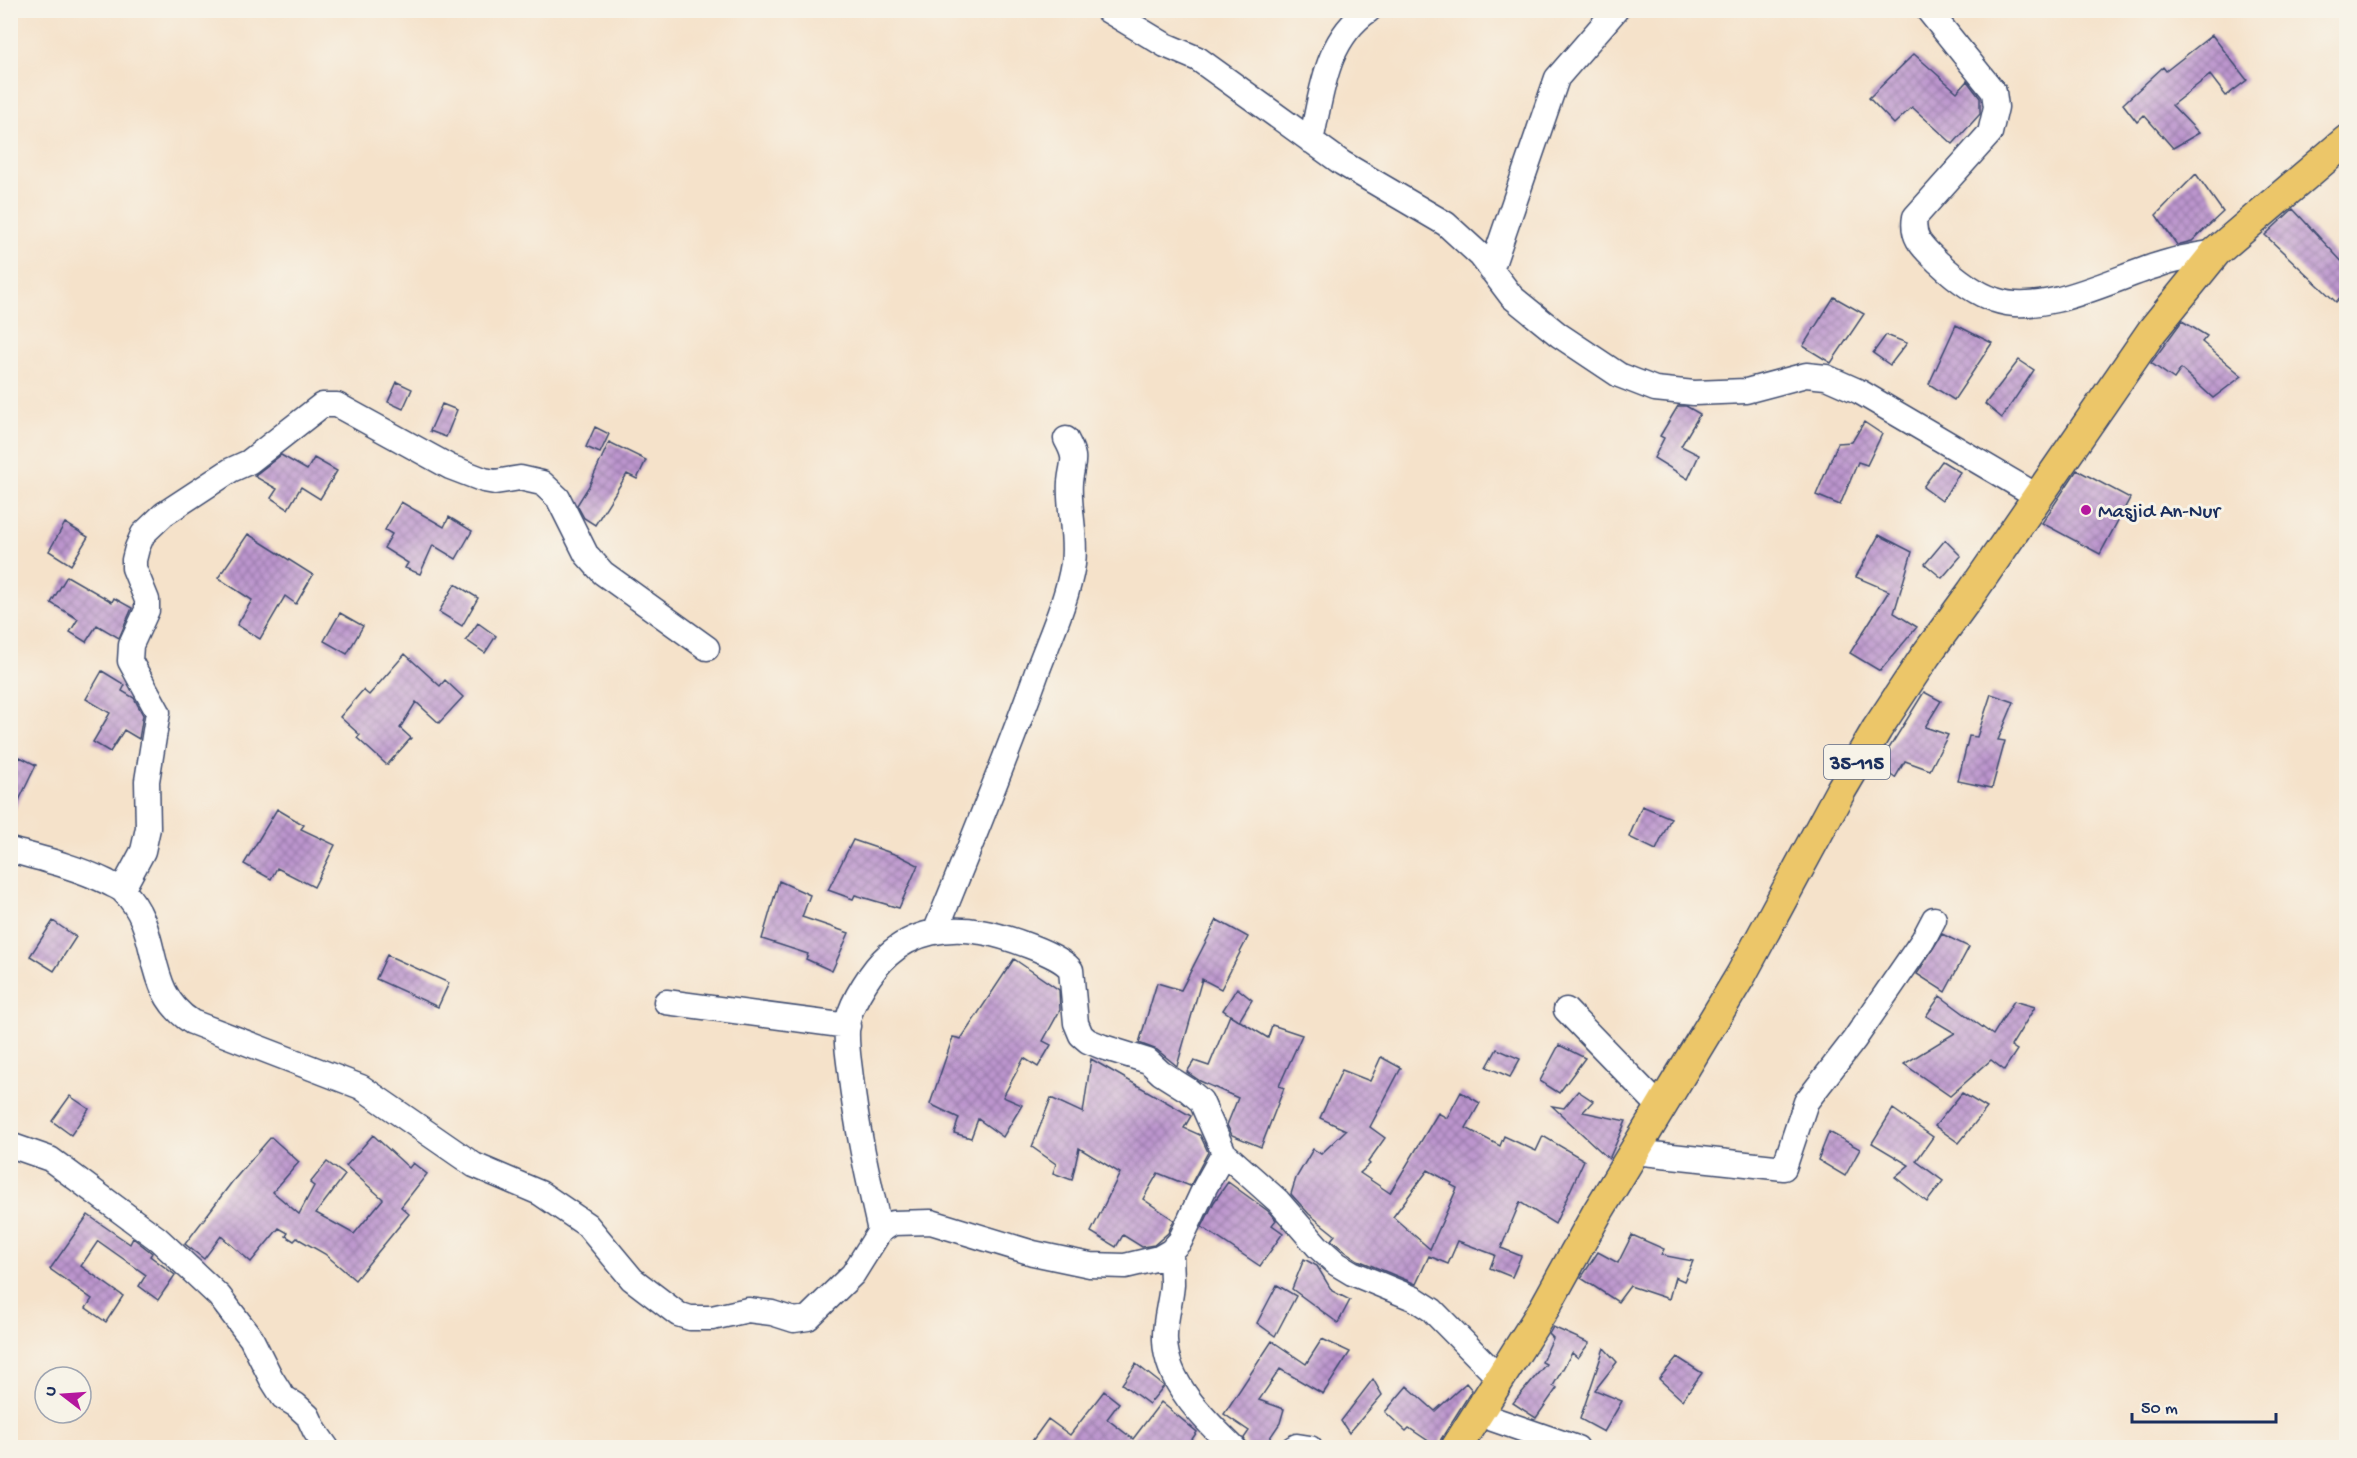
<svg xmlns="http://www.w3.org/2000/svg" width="2357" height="1458" viewBox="0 0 2357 1458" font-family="'Gochi Hand',sans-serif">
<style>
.building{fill:url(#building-cross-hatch);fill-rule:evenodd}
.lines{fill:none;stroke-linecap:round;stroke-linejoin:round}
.minor-casing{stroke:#3c4a6e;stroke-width:27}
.major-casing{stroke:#3c4a6e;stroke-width:33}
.minor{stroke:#fff;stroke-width:24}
.major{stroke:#ecc669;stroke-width:30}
.poi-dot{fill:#b5179e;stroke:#f7f3e8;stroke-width:2}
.labels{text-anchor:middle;stroke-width:6;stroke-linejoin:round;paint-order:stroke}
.shield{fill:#f7f3e8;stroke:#5d6a87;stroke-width:1.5}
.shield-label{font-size:20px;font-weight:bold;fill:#1b2f5e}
.poi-label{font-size:21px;fill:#1b2f5e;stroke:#f7f3e8;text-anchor:start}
</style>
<defs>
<pattern id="building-cross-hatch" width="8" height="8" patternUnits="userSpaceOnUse" patternTransform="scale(1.5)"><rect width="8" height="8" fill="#bc95cd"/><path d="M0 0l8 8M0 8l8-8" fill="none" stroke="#987aaa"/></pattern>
</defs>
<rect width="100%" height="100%" fill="#f7f3e8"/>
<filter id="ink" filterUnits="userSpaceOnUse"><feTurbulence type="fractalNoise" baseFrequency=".0167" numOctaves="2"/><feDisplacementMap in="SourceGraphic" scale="12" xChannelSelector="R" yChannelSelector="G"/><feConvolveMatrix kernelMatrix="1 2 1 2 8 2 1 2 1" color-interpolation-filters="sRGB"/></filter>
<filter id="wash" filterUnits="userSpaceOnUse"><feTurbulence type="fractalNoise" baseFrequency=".008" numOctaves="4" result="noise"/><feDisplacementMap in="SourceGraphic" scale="24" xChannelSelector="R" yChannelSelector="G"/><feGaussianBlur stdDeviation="1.35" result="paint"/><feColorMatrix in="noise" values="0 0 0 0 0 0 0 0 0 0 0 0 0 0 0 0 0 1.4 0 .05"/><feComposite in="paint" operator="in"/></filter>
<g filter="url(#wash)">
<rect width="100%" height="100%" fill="#f5e2ca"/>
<g id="blocks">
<path class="building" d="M2212,35L2247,80L2226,96L2210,75L2172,105L2199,133L2173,148L2144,115L2137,122L2123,104L2163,67L2166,71Z
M1914,54L1957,92L1967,81L1980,98V114L1953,144L1912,107L1894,124L1869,98Z
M2196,174L2223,212L2192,241L2177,245L2156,215Z
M2293,209L2346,266V291L2336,302L2265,235Z
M1834,297L1864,314L1831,363L1803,346Z
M2182,321L2207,336L2202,342L2242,376L2213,398L2181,369L2174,379L2151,363Z
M1956,325L1992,343L1954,400L1929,384Z
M1886,335L1907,343L1890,365L1873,353Z
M2019,360L2034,370L2002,418L1985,404Z
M397,382L412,389L403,409L388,402Z
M442,404L457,410L446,437L430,431Z
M1678,406H1686L1700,414L1681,446L1699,455L1688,479L1654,458L1664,438L1660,436Z
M1864,422L1882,434L1867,465L1858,462L1840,505L1816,495L1838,443L1852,442Z
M595,427L609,434L600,453L586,447Z
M609,442L646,460L637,479L627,474L595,525L584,518L577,505L589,486Z
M281,455L307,470L314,458L337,471L320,499L301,487L288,509L271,498L277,489L254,476Z
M1942,461L1960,472L1942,501L1923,487Z
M2077,470L2130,498L2100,554L2042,523Z
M401,502L444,527L449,517L472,531L456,559L433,545L420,574L405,568L408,563L384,548L392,534L385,530Z
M65,523L88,537L71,565L49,551Z
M248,534L313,575L296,604L285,596L260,639L237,625L252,600L218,578Z
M1879,535L1912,552L1894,613L1917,627L1880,671L1850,653L1889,591L1856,577Z
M1945,540L1961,556L1942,578L1925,564Z
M67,576L112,602L114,598L132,608L119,638L97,625L86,642L70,632L78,619L51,603Z
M455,584L478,598L462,626L439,612Z
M340,613L363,626L347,654L324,641Z
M478,623L496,636L485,653L466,640Z
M405,654L440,686L445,680L463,697L439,723L416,702L400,728L411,738L387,765L357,738L360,735L340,717L363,690L369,695Z
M102,671L125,685L122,691L134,698L143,715L139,739L124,730L110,752L93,742L110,713L86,699Z
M1924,692L1941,701L1925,727L1948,735L1930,770L1905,761L1895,778L1878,766Z
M1991,694L2014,702L1998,740L2005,741L1992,788L1958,781L1969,736L1977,737Z
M20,757L36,765L10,819V777Z
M1642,806L1671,818L1656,850L1629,837Z
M277,809L304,825L301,829L335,845L314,887L277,868L271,879L244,864Z
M853,840L900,856L918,865L899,908L855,895L853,899L828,890Z
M779,881L810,895L802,917L849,933L832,971L806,959L808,954L762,939Z
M1217,920L1248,937L1221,989L1202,979L1177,1066L1157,1050L1139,1043L1157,983L1181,990Z
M53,921L76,937L54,971L30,956Z
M1942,934L1969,947L1945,992L1917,974Z
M387,955L449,983L438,1007L376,979Z
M1014,959L1059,990L1060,1010L1043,1041L1051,1045L1038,1067L1024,1058L1003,1097L1022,1105L1003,1137L978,1119L971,1138L954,1133L959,1118L930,1104L953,1037L961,1039Z
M1237,988L1252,1000L1239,1021L1223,1010Z
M1940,996L1993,1035L2014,1001L2035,1007L2011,1046L2017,1050L2004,1070L1991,1060L1950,1096L1904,1064L1955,1033L1926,1016Z
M1230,1015L1268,1038L1272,1025L1302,1035L1279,1086L1284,1088L1261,1147L1232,1135L1227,1125L1238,1098L1200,1081L1187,1072L1194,1061L1209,1066Z
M1559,1045L1585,1058L1559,1093L1540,1081Z
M1497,1049L1520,1059L1510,1077L1487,1067Z
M1381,1057L1401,1068L1370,1127L1385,1138L1368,1162L1370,1164L1360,1173L1390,1193L1438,1113L1447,1118L1461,1092L1480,1103L1466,1128L1500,1146L1504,1136L1536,1151L1543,1136L1584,1160L1555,1224L1520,1202L1501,1248L1521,1256L1512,1277L1490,1268L1495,1255L1458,1241L1448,1264L1429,1256L1416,1284L1358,1260L1346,1252L1331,1240L1335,1235L1309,1214L1291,1194L1296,1178L1313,1149L1321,1154L1346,1130L1320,1118L1342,1070L1370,1081ZM1428,1170L1452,1183L1451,1185L1457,1188L1430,1249L1393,1217Z
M1091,1059L1191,1116L1184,1128L1200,1135L1208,1152L1190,1186L1158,1173L1143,1199L1174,1220L1168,1233L1154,1245L1142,1247L1123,1235L1116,1247L1091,1232L1120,1173L1079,1148L1072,1180L1053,1173L1056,1164L1032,1147L1051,1098L1083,1113Z
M1578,1091L1593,1101L1583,1112L1626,1121L1609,1159L1552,1106L1564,1108Z
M1962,1093L1987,1108L1959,1143L1935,1126Z
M70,1096L89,1109L71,1135L52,1121Z
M1893,1109L1933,1137L1916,1161L1943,1181L1927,1202L1895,1177L1909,1165L1872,1143Z
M1829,1132L1860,1149L1845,1176L1818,1160Z
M373,1135L409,1168L413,1163L427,1174L401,1207L409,1214L355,1280L325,1254L297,1238L294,1241L286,1236L288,1233L279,1228L251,1262L221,1236L204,1259L185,1244L232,1182L271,1137L299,1162L273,1192L299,1214L314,1186L310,1183L327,1162L345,1175L316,1213L354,1234L383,1199L346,1166Z
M1228,1182L1268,1211L1276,1220L1272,1225L1283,1233L1260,1266L1202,1227L1214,1202Z
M88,1215L130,1244L133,1238L152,1253L150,1256L175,1275L158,1300L139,1286L146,1275L98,1241L81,1266L123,1296L106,1322L86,1308L92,1299L50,1269Z
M1632,1235L1664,1249L1661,1255L1693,1261L1684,1281L1675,1277L1669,1299L1630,1286L1618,1302L1581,1278L1598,1252L1618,1263Z
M1304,1259L1317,1266L1332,1291L1350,1300L1338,1323L1292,1289Z
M1277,1285L1296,1296L1275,1336L1257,1323Z
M1553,1327L1589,1343L1578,1358L1572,1353L1553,1386L1557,1388L1536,1418L1513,1403L1546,1364L1542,1362L1553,1338L1549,1334Z
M1322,1339L1350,1352L1323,1394L1280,1369L1259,1400L1284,1409L1280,1423L1263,1448H1248L1244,1438L1249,1431L1224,1414L1272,1341L1306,1364Z
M1604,1348L1617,1362L1595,1390L1622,1401L1604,1432L1580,1419Z
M1677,1357L1702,1373L1682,1400L1659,1379Z
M1136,1364L1164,1386L1149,1404L1122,1384Z
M1373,1379L1382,1395L1349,1433L1341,1421Z
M1466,1383L1472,1390L1441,1439L1439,1448L1409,1428L1406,1431L1385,1412L1407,1386L1435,1411Z
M1104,1391L1119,1403L1107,1419L1133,1439L1161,1402L1197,1432L1186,1448H1027L1048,1419L1070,1435Z"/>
</g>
</g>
<g filter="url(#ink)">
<use href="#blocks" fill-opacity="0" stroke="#3c4a6e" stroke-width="1.5"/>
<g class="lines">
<g class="minor-casing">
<path id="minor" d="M1107,10L1165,45L1198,59L1342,163L1446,224L1481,256L1512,297L1559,335L1619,375L1655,389L1694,393L1746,391L1806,375L1826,377L1860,392L2037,496
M1928,10L1994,92L1996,107L1990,133L1915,217C1911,239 1924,248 1938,262C1954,277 1974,293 1995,300C2042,317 2112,279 2158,265C2177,258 2196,255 2216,252
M1311,141C1322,93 1325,40 1369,10
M1491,270L1557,78L1616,10
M10,850C43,859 76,867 107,882C112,885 119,887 123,891C164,930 141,990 192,1022L361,1087L474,1165L540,1193L587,1225L632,1279L678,1314L690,1318H712L748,1310L772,1313L794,1320L808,1318L853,1274L880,1231L893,1223L931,1222L1033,1253L1090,1265L1125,1266L1159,1258L1171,1251L1180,1241L1205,1187L1224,1153
M122,890L143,851L148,828L147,781L158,712L130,661L131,645L147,610V600L134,568V560L137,548L143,534L164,514L231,470L249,462L322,405H337L450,467L484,480L495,482L520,478L542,483L558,498L586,554L603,573L707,648
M936,930C971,844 1006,759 1037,672C1050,637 1067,601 1073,564C1077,536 1068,509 1070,482C1072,461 1078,461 1066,439
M666,1002L848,1026
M1566,1010L1661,1108
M10,1145L50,1159L61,1167L158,1239L219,1296L251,1338L271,1378L283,1397L296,1405L308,1416L315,1431L327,1448
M1634,1152L1784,1168L1806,1102L1854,1040L1923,940L1934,919
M880,1231C868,1178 856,1125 850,1070C848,1054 845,1037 848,1020C852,1001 873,968 888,955C913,932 948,926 981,932C1001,935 1061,954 1071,970L1076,1023L1081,1035L1088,1041L1103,1047L1148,1061L1161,1073L1188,1090L1201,1101L1224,1153L1278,1201L1318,1247L1337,1264L1352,1273L1415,1299L1432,1310L1500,1379
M1171,1251C1171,1262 1172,1273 1172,1284C1171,1302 1164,1321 1165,1340C1166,1383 1204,1419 1234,1448
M1478,1414L1577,1448
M1293,1448L1297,1446L1310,1448"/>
</g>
<g class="major-casing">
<path id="major" d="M1456,1448L1545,1307L1597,1213L1741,975L1841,790L1877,729L1926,655L1972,592L2152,331L2216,252L2346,141"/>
</g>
<use href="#minor" class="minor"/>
<use href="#major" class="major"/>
</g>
</g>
<circle class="poi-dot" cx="2086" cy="510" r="6"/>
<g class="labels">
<rect class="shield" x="1824" y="745" width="66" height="34" rx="4.5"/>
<g class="shield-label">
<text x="1857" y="769">35-115</text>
</g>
<g class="poi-label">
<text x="2098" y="517">Masjid An-Nur</text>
</g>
</g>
<rect width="2357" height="1458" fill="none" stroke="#f7f3e8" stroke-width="36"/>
<g transform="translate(63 1395) rotate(287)"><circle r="28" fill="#f7f3e8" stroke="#9fa5b1" stroke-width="1.5"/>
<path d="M0-4.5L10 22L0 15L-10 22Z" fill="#b5179e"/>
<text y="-9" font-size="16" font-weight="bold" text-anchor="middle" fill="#1b2f5e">U</text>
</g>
<path d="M2132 1413v9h144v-9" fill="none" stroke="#1b2f5e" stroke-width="3"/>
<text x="2141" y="1413" font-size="18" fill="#1b2f5e" stroke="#f7f3e8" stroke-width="4.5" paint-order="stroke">50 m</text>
</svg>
